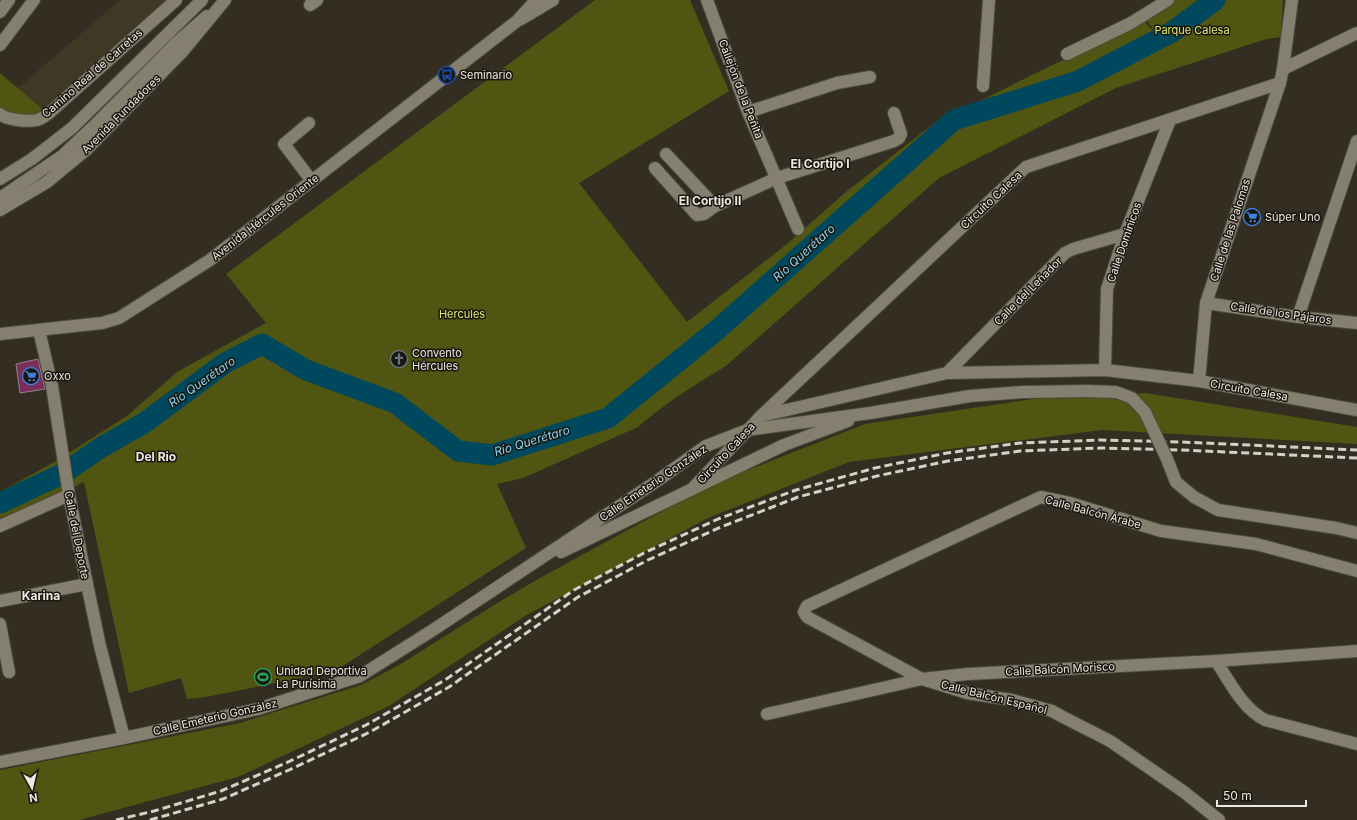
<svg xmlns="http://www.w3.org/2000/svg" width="1357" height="820" viewBox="0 0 1357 820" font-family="Inter,sans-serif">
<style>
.built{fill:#3f3824}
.green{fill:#505611}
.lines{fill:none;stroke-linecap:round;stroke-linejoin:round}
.river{stroke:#00485d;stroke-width:21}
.building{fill:#7b2e5a;stroke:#94838b}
.minor-casing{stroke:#4c493d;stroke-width:14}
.tertiary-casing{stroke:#4c493d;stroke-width:14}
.secondary-casing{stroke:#4c493d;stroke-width:14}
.minor{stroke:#847f6f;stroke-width:12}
.tertiary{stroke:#847f6f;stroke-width:12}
.secondary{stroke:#847f6f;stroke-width:12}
.rail{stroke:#d4d1c8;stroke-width:3;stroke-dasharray:8 4;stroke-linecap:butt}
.tertiary-bridge-casing{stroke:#4c493d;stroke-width:14;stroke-linecap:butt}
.tertiary-bridge{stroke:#847f6f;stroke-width:12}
.labels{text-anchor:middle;stroke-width:3;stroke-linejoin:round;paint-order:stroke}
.park-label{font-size:11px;fill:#ddeb70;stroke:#181710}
.street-label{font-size:11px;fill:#ece9e1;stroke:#181710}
.poi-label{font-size:11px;fill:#ece9e1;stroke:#181710;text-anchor:start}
.neighbourhood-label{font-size:12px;font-weight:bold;fill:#ece9e1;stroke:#181710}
.water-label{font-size:12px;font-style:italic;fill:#86d4f4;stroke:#181710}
</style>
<rect width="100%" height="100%" fill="#332e21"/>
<path class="built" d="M120,0H176L48,114L17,89Z"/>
<path class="green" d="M595,0H690L729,91L579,183L687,322L787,244L847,191L932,125L1038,72L1138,24L1143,20L1157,35L1146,19L1174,0H1283L1281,37L1266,39L1116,88L939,178L726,366C696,384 665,403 638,427L523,478L497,484L526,548L335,671L206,697L187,699L181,678L129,693L84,482L0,523V492L56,461L127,416L177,372L266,323L226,274Z
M0,73L48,114L39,120L0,114Z
M1145,393L1357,427V444L1102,430L849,462L708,518L525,616L389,706L238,777L79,820H0V770L240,723L361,685L401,664L499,602L540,578L710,485L865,424L1040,398Z"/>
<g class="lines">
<path class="river" d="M0,503L64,473L100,448L144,423L225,363L262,344L306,370L395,403L458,451L492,455L608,418L718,329L954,120L1078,81L1172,32L1215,0"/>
</g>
<path class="building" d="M38,359L45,389L20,393L16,364Z"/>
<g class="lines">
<g class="minor-casing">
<path id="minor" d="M707,0L748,112L798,229
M310,5L317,0
M521,19L553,0
M1067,54L1131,23L1168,0
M1283,69L1357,33
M983,86L989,0
M748,112L837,83L870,77
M309,123L284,144L311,180
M666,154L715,206
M655,168L697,215L704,214L715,206L777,178L894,141L899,138L901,134L894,113
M1206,303L1298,317L1357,323
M1298,317L1357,141
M1105,370L1107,289L1125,234L1170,120
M947,373L1065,253L1073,249L1125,234
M1199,381L1206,303L1280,83
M761,416L947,373L1105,370L1199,381L1357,410
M0,601L87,584
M0,624L9,672
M1216,661C1230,682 1242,708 1265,720L1357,744
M767,714L922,679L968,674L1216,661L1357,651
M1219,820L1184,792L1110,741L1063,717L1052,711L1012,700L967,693L922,679L807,617L804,612L807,606L1041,497L1070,503L1161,531L1256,544L1357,571"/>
</g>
<g class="tertiary-casing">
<path id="tertiary" d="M0,12L9,0
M0,45L34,0
M0,114C6,120 28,122 37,120C41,119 45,116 48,114L176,0
M0,198L62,156L94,126L176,43L207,16
M39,330L52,386L69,495L87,584L100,646L124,738
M0,334L102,323L119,318L210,260L517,21L536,0
M1194,497L1218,510L1336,528L1357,533
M0,526L69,495
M561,552L784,445L848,421
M0,762L124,738L258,709L360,676L433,630L654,483L706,446L747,430L870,413L970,396L1023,392L1087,391"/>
</g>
<g class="secondary-casing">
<path id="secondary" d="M0,179L32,159L72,128L202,0
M0,210L47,182L87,149L183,51L225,0
M691,490L761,416L1026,167L1280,83L1283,69L1292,0"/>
</g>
<use href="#minor" class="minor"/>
<use href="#tertiary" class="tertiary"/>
<use href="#secondary" class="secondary"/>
<path class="rail" d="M116,820L154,811L221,791L286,763L366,725L445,680L574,590L644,553L718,519L796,490L875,468L947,453L1020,443L1101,440L1182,442L1357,450
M150,820L223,799L289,770L370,732L449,687L578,597L648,560L721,527L798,497L877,476L948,461L1020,451L1101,448L1182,450L1357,458"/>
<g class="tertiary-bridge-casing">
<path id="tertiary-bridge" d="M1087,391L1116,392L1132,398L1145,412L1167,459L1176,482L1194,497"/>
</g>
<use href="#tertiary-bridge" class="tertiary-bridge"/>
</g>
<defs>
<g id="bus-ring" transform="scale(0.9)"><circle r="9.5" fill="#181710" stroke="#1a4fb4" stroke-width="1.5"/><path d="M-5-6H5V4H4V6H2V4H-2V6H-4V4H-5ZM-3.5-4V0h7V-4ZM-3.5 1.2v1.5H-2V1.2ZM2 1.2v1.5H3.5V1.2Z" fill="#1a4fb4"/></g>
<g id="supermarket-ring" transform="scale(0.9)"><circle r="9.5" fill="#181710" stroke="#3f7fe0" stroke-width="1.5"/><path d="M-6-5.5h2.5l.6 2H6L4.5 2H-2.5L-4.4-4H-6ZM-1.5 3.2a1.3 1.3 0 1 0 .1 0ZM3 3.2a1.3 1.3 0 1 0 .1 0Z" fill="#3f7fe0"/></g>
<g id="church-ring" transform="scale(0.9)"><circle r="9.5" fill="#181710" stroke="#6b7280" stroke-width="1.5"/><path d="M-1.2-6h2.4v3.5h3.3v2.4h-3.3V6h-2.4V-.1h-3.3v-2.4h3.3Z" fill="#6b7280"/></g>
<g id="stadium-ring" transform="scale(0.9)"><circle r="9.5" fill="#181710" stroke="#2e9e5b" stroke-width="1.5"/><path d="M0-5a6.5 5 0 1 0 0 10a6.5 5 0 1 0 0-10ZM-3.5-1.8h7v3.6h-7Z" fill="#2e9e5b"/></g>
</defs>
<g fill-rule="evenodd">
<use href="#bus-ring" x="447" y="75"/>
<use href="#supermarket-ring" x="1252" y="217"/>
<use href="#church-ring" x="399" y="359"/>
<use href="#supermarket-ring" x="31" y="376"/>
<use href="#stadium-ring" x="263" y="677"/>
</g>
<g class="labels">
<g class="park-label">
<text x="1192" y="34">Parque Calesa</text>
<text x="462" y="318">Hercules</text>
</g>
<g class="street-label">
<text transform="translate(92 73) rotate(-41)" y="4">Camino Real de Carretas</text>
<text transform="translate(741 89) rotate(69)" y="4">Callejón de la Peñita</text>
<text transform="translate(121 114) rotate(-45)" y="4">Avenida Fundadores</text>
<text transform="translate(991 200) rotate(-43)" y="4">Circuito Calesa</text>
<text transform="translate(265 217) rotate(-38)" y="4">Avenida Hércules Oriente</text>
<text transform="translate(1230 230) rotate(-72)" y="4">Calle de las Palomas</text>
<text transform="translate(1124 242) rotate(-71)" y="4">Calle Dominicos</text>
<text transform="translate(1028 291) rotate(-45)" y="4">Calle del Leñador</text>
<text transform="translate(1281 313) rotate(8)" y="4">Calle de los Pájaros</text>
<text transform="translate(1249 390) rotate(10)" y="4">Circuito Calesa</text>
<text transform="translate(726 453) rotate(-47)" y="4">Circuito Calesa</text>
<text transform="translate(653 483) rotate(-34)" y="4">Calle Emeterio González</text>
<text transform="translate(1093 512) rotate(15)" y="4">Calle Balcón Árabe</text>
<text transform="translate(77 535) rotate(79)" y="4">Calle del Deporte</text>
<text transform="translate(1060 669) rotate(-3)" y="4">Calle Balcón Morisco</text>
<text transform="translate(994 697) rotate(14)" y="4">Calle Balcón Español</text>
<text transform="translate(215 717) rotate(-13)" y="4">Calle Emeterio González</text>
</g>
<g class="poi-label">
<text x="460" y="79">Seminario</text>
<text x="1265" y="221">Súper Uno</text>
<text x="412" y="357">Convento<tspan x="412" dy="13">Hércules</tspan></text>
<text x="44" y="380">Oxxo</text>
<text x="276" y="675">Unidad Deportiva<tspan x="276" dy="13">La Purísima</tspan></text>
</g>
<g class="neighbourhood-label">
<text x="820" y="168">El Cortijo I</text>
<text x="710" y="205">El Cortijo II</text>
<text x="156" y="461">Del Rio</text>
<text x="41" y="600">Karina</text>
</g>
<g class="water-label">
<text transform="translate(804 253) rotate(-42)" y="4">Río Querétaro</text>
<text transform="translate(202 382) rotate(-35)" y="4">Río Querétaro</text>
<text transform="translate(532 441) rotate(-17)" y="4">Río Querétaro</text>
</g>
</g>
<g transform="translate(32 788) rotate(172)" stroke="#181710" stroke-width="3" paint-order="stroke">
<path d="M0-3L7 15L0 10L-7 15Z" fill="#ece9e1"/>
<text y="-6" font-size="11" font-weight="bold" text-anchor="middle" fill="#ece9e1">N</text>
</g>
<path d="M1217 800v6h89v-6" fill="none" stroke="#ece9e1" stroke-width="2"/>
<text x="1223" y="800" font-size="12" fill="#ece9e1" stroke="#181710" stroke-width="3" paint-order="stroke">50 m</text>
</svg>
